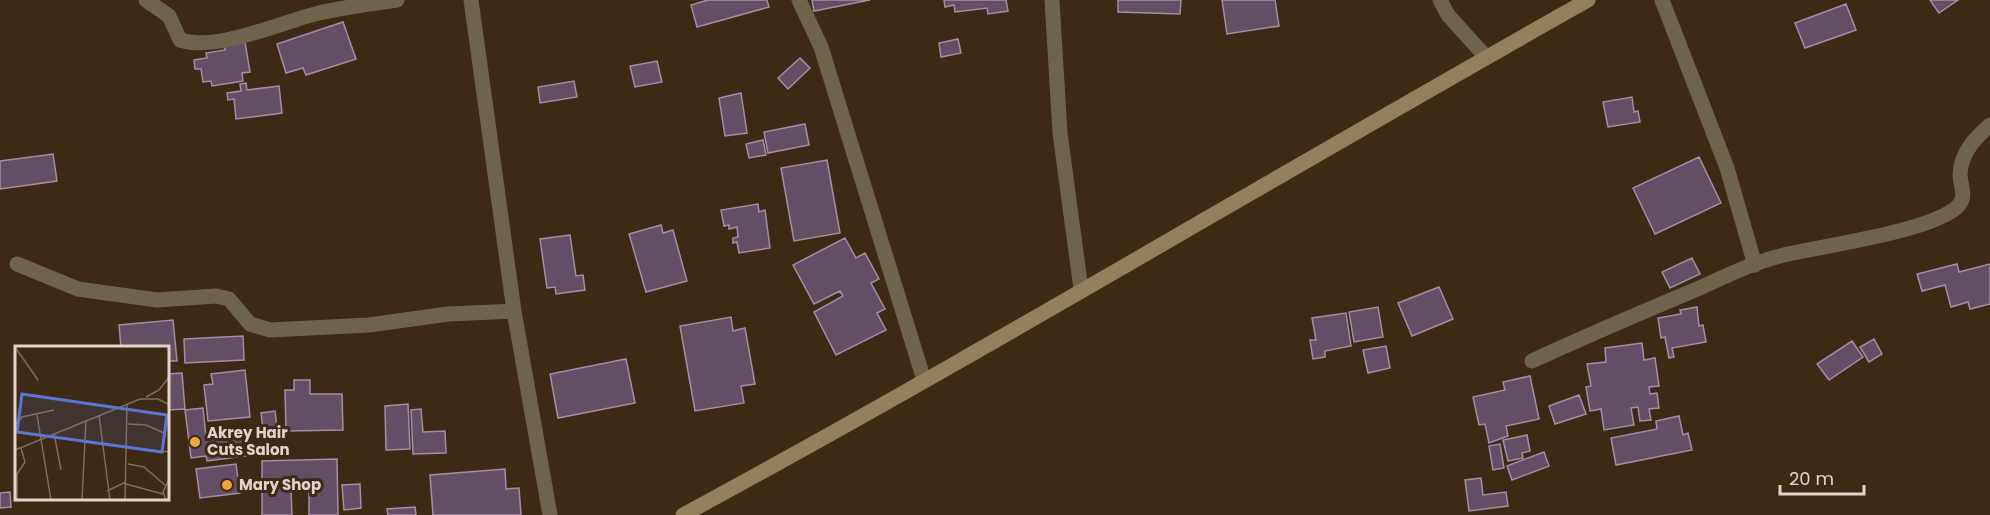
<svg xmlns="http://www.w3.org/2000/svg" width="1990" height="515" viewBox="0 0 1990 515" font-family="Poppins,sans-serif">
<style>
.building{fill:#644e65;stroke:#a58da5;stroke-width:1.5}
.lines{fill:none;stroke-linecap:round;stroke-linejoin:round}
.street{stroke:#70634c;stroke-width:15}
.secondary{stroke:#94805c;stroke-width:15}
.poi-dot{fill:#eea83c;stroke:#3e2915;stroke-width:2}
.labels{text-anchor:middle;stroke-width:6;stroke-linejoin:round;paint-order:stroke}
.poi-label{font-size:15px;font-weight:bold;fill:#e2d4c8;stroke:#3e2915;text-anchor:start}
.inset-road{fill:none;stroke:#806d5d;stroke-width:1.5}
.view{fill:#5876d3;fill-opacity:0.15;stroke:#5876d3;stroke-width:3}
.inset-edge{fill:none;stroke:#e2d4c8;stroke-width:3}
</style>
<rect width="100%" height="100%" fill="#3e2915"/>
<path class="building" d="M767,0L769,7L697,27L691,5L708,0Z
M812,0H870L814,11Z
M944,0H1006L1008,11L988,14L987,8L955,12L954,5L945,7Z
M1118,0H1181L1180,14L1118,12Z
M1222,0H1275L1279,26L1227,34Z
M1930,0H1958L1939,13Z
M1846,4L1856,30L1805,48L1795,23Z
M343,22L356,59L306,75L303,68L286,73L277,44Z
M958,39L961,53L941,57L939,43Z
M245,42L250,72L242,73L243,81L212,86L211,81L203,82L201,69H195L194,60L207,58L206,53L225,50L224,45Z
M800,58L810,68L788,89L778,78Z
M657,61L662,82L635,87L630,66Z
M574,81L577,97L540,103L538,87Z
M246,83L247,90L279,86L282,113L236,119L234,99L228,100L227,93L241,91L240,84Z
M741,93L747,133L725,136L719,98Z
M1632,97L1634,112L1638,111L1640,122L1608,127L1603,102Z
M805,124L809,145L768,153L764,132Z
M763,140L766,155L749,158L746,144Z
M53,154L57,181L0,189V161Z
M1699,157L1721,203L1655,234L1633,188Z
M827,160L840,233L794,241L781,168Z
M758,204L759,212L765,210L770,248L739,253L737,242L733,243V238L738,237L737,227L729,229V225L724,226L721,210Z
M661,225L663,233L673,230L687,281L646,292L629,234Z
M570,235L576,276L583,275L585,290L556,294L555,287L547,288L540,239Z
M845,238L856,258L865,253L879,279L871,283L885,309L877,313L886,330L836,355L814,312L843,296L840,291L814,304L793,265Z
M1692,258L1700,274L1670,288L1662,272Z
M1957,264L1959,272L1990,264V304L1970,309L1968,302L1951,307L1945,285L1922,291L1917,274Z
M1439,287L1453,319L1412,336L1398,303Z
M1378,307L1383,337L1354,342L1349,312Z
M1697,307L1699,326L1703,325L1706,342L1672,348L1674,357L1669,358L1665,337L1661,338L1658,318L1681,314L1680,310Z
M1346,313L1351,346L1325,351V357L1313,359L1310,340H1316L1312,318Z
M731,317L733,331L745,328L755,384L741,386L744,403L695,411L680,326Z
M173,320L177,361H168V347H121L119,325Z
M243,336L244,360L185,363L184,339Z
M1874,339L1882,354L1869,362L1860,347Z
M1852,341L1863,357L1829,380L1817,364Z
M1642,343L1644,360L1655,358L1659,386L1649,387L1650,394L1657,393L1659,408L1649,409L1651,420L1640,421L1638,407L1631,408L1634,425L1604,430L1601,409L1590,411L1586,387L1591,386L1587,364L1606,362L1605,348Z
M1386,346L1390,368L1368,373L1363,350Z
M626,359L635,403L558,418L550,374Z
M245,370L250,417L208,421L204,385L213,384L211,374Z
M182,373L185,409L168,410V374Z
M1530,376L1539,419L1506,426L1508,436L1489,443L1485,424L1479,425L1473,397L1505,390L1503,382Z
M294,380H310V394H342L343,430L286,431L285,390H294Z
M1579,395L1586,414L1555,424L1549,406Z
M408,404L410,449L386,450L385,406Z
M203,408L206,436L249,430L252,455L207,461L206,456L191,458L185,410Z
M421,409L423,432L445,431L446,453L413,454L411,410Z
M275,411L278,436L264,438L261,413Z
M1679,416L1683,435L1688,433L1692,450L1616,465L1611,438L1657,429L1656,421Z
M1527,435L1530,451L1522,453L1523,458L1508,461L1503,440Z
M1500,444L1504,468L1493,470L1489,446Z
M1544,452L1549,466L1512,480L1507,466Z
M337,459L338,515H309V490H291L292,515H262V461Z
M236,464L240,493L200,498L196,469Z
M505,469L506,489L519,488L521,515H433L430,475Z
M1481,478L1483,495L1506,492L1508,506L1469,511L1465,480Z
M360,484L361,508L344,510L342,485Z
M10,492L11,507L0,508V493Z
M415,507L416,515H388L387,509Z"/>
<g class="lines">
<path class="street" d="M146,0L169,16L180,40C217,52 281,22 319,13C344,7 371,4 397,0
M471,0L514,311L550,515
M799,0L821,47L924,380
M1052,0L1060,133L1081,289
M1440,0L1448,15L1486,57
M1662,0L1727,168L1755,265
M17,264L78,289L157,300L216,296L229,299L250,324L270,330L369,325L448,314L514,311
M1532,361C1586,336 1640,313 1695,290C1724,277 1754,262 1784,255C1821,246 1936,231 1959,205C1967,195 1960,185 1960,174C1961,153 1975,138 1990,125"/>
<path class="secondary" d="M683,515C988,350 1285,170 1588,0"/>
</g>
<g class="poi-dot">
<circle cx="195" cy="442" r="6"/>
<circle cx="227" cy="485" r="6"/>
</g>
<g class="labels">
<g class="poi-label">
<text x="207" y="438">Akrey Hair<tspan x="207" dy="17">Cuts Salon</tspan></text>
<text x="239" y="490">Mary Shop</text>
</g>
</g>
<g transform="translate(15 346)">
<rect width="154" height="154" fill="#3e2915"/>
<path class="inset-road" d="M0,1L23,34M131,51L144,44L155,30M22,69L36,154M84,69L95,154M113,78L131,79L149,87M0,79L7,71L39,64M39,87L46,124M113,102L155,106M0,104L125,53H143L155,59M113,118L129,121L151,140M111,138L148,148M92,145L111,136M2,154V128L10,116L6,102M67,154L71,74M110,154L112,58M151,154L148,146L155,131"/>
<path class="view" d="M7,48L152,69L147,106L2,86Z"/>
<rect width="154" height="154" class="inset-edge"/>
</g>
<path d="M1780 485v9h84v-9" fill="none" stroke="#e2d4c8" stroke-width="3"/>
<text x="1789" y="485" font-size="18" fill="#e2d4c8" stroke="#3e2915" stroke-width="4.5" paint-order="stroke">20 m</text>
</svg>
